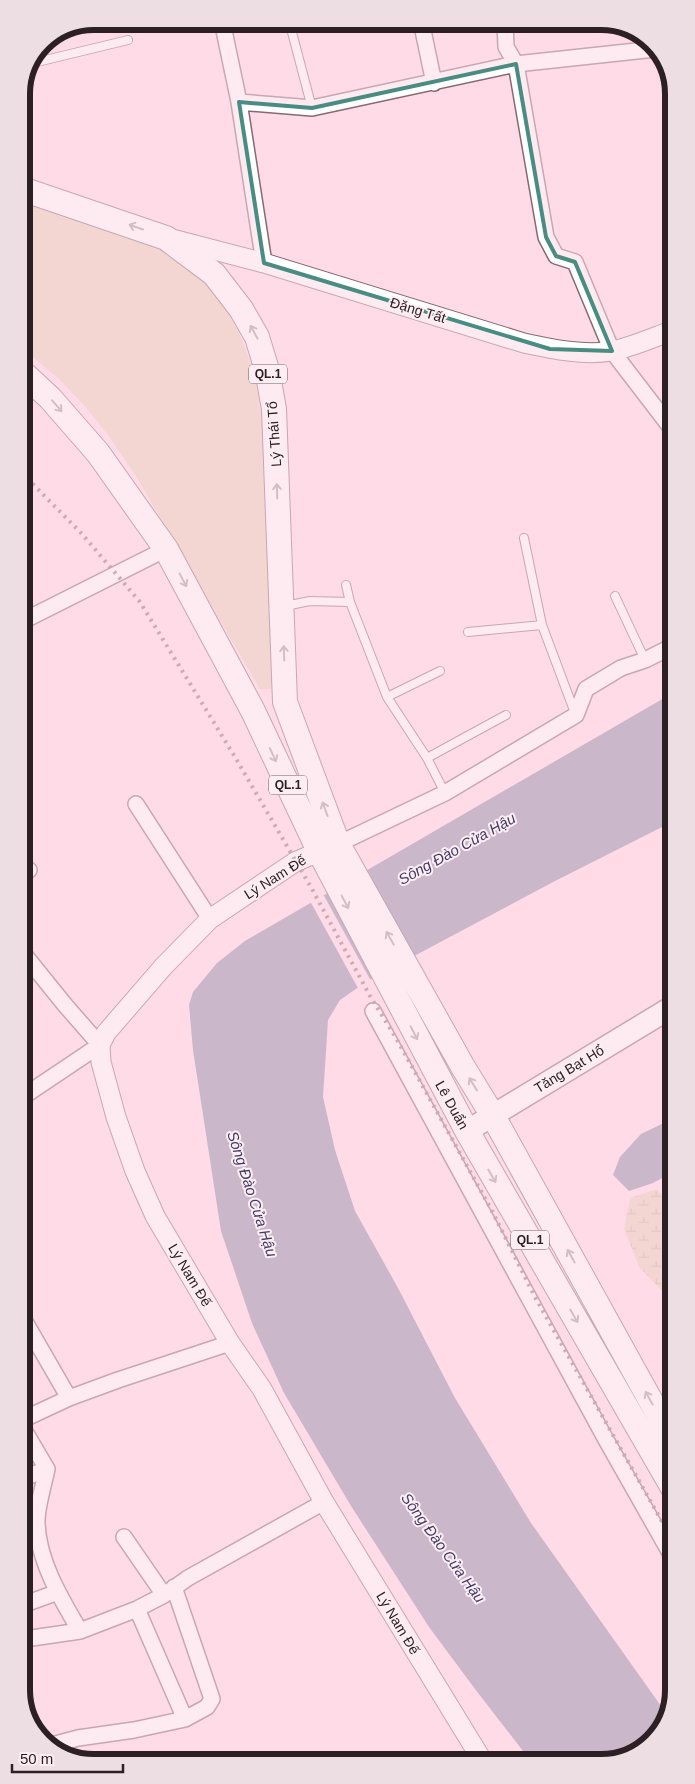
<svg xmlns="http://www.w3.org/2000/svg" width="695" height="1784" viewBox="0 0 695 1784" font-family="Arial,sans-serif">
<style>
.green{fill:#e7cfb9}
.wetland{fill:url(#wetland-marsh)}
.water{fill:#8d8ca7}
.pier{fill:#fedbe6}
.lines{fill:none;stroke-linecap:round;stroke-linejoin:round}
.service-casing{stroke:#876973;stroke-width:10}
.minor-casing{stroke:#876973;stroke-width:18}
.tertiary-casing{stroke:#876973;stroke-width:21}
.secondary-casing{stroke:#876973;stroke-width:24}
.primary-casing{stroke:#876973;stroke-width:26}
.service{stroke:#fff;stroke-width:8}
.minor{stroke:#fff;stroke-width:15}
.tertiary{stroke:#fff;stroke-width:19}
.secondary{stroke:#fff;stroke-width:21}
.primary{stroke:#fff;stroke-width:24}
.rail{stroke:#8a737b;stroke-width:4;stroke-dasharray:2.5 5;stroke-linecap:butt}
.oneway{stroke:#a09b9d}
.marked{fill:none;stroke:#498d82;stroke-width:4;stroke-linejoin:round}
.labels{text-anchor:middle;stroke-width:4;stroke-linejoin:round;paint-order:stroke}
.shield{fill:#fdeef3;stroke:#6b5e63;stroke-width:1}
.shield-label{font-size:12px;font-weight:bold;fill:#2d2025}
.street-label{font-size:14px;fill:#2d2025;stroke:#fdeef3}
.water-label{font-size:15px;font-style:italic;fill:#403c66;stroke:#fdeef3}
.rim{fill:none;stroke:#2d2025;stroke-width:6}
</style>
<defs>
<pattern id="wetland-marsh" width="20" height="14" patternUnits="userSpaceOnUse" patternTransform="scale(1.25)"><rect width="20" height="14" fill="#e7cfb9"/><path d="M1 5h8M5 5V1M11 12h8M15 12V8" fill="none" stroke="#c6b19f"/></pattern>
</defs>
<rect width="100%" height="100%" fill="#fedbe6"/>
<path class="green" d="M22,196C50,206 79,217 107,227C131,236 155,244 176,258C266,323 263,421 268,519C270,574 273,628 276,682L270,689H260L136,476L108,435L84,405L58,378L22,348Z"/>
<path class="wetland" d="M657,1189L673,1207V1302L640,1268L624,1229L630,1198Z"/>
<path class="water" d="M671,694L672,822L555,881L369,980L340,1000L328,1020L323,1097L335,1150L355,1211L398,1288L455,1398L531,1523L666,1713L659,1734L624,1759L530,1760L475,1689L429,1627L351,1506L284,1393L252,1323L221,1231L193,1050L189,1005L193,992L217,963L245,941Z
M672,1119L673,1172L653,1183L629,1191L613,1175L620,1157L641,1134Z"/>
<path class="pier" d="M323,894L371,981L359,990L310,901Z"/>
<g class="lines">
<g class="service-casing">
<path id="service" d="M289,21L312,108
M33,63L128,40
M524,538L542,625L575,713
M346,585L350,602L387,697L427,758L445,793
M615,596L645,660
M285,606L310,601L350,602
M468,632L542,625
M387,697L440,671
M427,758L506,715"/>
</g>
<g class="minor-casing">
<path id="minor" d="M222,21L239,102L264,263
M421,21L434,83
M505,21L506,47L516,64L546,237L556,256L575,262L612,351L671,428
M239,102L312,108L516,64L655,49
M22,397L39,387
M23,621L166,549
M136,804L210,919
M338,844L445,793L576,715L586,689L621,668L645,660L671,647
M23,874L29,870
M23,953L65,1005L100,1045L24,1096
M373,1011L605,1438L673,1558
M24,1320L69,1398
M24,1419L69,1398L118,1380L230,1343
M24,1430L47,1469C44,1484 37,1506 37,1521C37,1559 61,1599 80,1631
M24,1478L47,1469
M124,1537L164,1595
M25,1604L58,1592
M137,1609L185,1719
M25,1639L80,1631L137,1609L164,1595L188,1578L324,1502
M48,1746L78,1738L134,1730L185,1719L207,1707L212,1699L174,1587"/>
</g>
<g class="tertiary-casing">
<path id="tertiary" d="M172,239L264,263L524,343C552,349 584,356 612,351C632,347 652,338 671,331
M332,846L295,862L210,919L163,967L106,1033L100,1045L101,1062L116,1117L135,1171L155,1216L230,1343L262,1389L324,1502L482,1760"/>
</g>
<g class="secondary-casing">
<path id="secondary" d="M467,1131L672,1007"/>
</g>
<g class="primary-casing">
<path id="primary" d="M22,189L166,238L214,274L241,309L257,337L267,370L274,409L285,702L338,844L463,1067L493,1116L673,1441
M22,372L50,398L98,453L166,549L253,711L319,851L467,1131L673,1488"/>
</g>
<use href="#service" class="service"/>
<use href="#minor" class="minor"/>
<use href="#tertiary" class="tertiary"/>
<use href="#secondary" class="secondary"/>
<use href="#primary" class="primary"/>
<path class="rail" d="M22,473L82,534L140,602L235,757L312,889L370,996L396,1038L492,1211L536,1299L673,1541"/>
</g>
<defs><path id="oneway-shaft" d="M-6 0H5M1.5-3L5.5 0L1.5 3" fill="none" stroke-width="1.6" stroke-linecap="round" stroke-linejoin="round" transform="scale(1.25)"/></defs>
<g class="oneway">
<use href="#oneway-shaft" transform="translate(136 227) rotate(-161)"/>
<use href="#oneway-shaft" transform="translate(254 332) rotate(-118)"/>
<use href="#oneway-shaft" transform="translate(57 406) rotate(49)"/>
<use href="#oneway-shaft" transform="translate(277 491) rotate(-92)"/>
<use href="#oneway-shaft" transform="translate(183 580) rotate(62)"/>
<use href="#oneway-shaft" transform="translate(284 653) rotate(-92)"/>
<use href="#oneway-shaft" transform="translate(273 755) rotate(65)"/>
<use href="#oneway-shaft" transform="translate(325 809) rotate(-110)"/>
<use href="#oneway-shaft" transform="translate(345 902) rotate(62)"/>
<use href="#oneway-shaft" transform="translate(390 938) rotate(-119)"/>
<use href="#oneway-shaft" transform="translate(414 1033) rotate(63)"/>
<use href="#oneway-shaft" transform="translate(473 1084) rotate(-122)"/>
<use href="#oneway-shaft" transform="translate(492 1176) rotate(60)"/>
<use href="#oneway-shaft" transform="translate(571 1256) rotate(-119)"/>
<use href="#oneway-shaft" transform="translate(574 1316) rotate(60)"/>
<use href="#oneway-shaft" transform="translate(649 1398) rotate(-119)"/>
</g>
<path d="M0 0H695V1784H0ZM516,64L546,237L556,256L575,262L612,351L550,349L264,263L239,102L312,108Z" fill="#fedbe6" fill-opacity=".55" fill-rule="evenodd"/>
<path class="marked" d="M516,64L546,237L556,256L575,262L612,351L550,349L264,263L239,102L312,108Z"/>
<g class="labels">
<g class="shield">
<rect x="249" y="364.5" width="38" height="19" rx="4"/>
<rect x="269" y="775.5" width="38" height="19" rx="4"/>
<rect x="511" y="1230.5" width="38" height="19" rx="4"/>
</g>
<g class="shield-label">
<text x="268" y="378">QL.1</text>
<text x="288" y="789">QL.1</text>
<text x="530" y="1244">QL.1</text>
</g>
<g class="street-label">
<text transform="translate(418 310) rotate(17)" y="5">Đặng Tất</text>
<text transform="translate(274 434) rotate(-94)" y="5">Lý Thái Tổ</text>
<text transform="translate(275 877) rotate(-32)" y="5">Lý Nam Đế</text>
<text transform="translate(569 1069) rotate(-31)" y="5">Tăng Bạt Hổ</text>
<text transform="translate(452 1105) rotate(61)" y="5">Lê Duẩn</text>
<text transform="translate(190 1275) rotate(59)" y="5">Lý Nam Đế</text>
<text transform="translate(398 1623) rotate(59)" y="5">Lý Nam Đế</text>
</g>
<g class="water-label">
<text transform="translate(457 849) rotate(-29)" y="5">Sông Đào Cửa Hậu</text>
<text transform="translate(252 1194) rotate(72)" y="5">Sông Đào Cửa Hậu</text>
<text transform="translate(443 1548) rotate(54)" y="5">Sông Đào Cửa Hậu</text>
</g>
</g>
<path d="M0 0H695V1784H0ZM94 30H601A64 64 0 0 1 665 94V1690A64 64 0 0 1 601 1754H94A64 64 0 0 1 30 1690V94A64 64 0 0 1 94 30Z" fill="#ecdee3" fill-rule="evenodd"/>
<path class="rim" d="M94 30H601A64 64 0 0 1 665 94V1690A64 64 0 0 1 601 1754H94A64 64 0 0 1 30 1690V94A64 64 0 0 1 94 30Z"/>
<path d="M12 1764v8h111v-8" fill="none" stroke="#2d2025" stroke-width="2.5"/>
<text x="20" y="1764" font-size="15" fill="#2d2025" stroke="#fdeef3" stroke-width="4" paint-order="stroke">50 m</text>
</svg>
